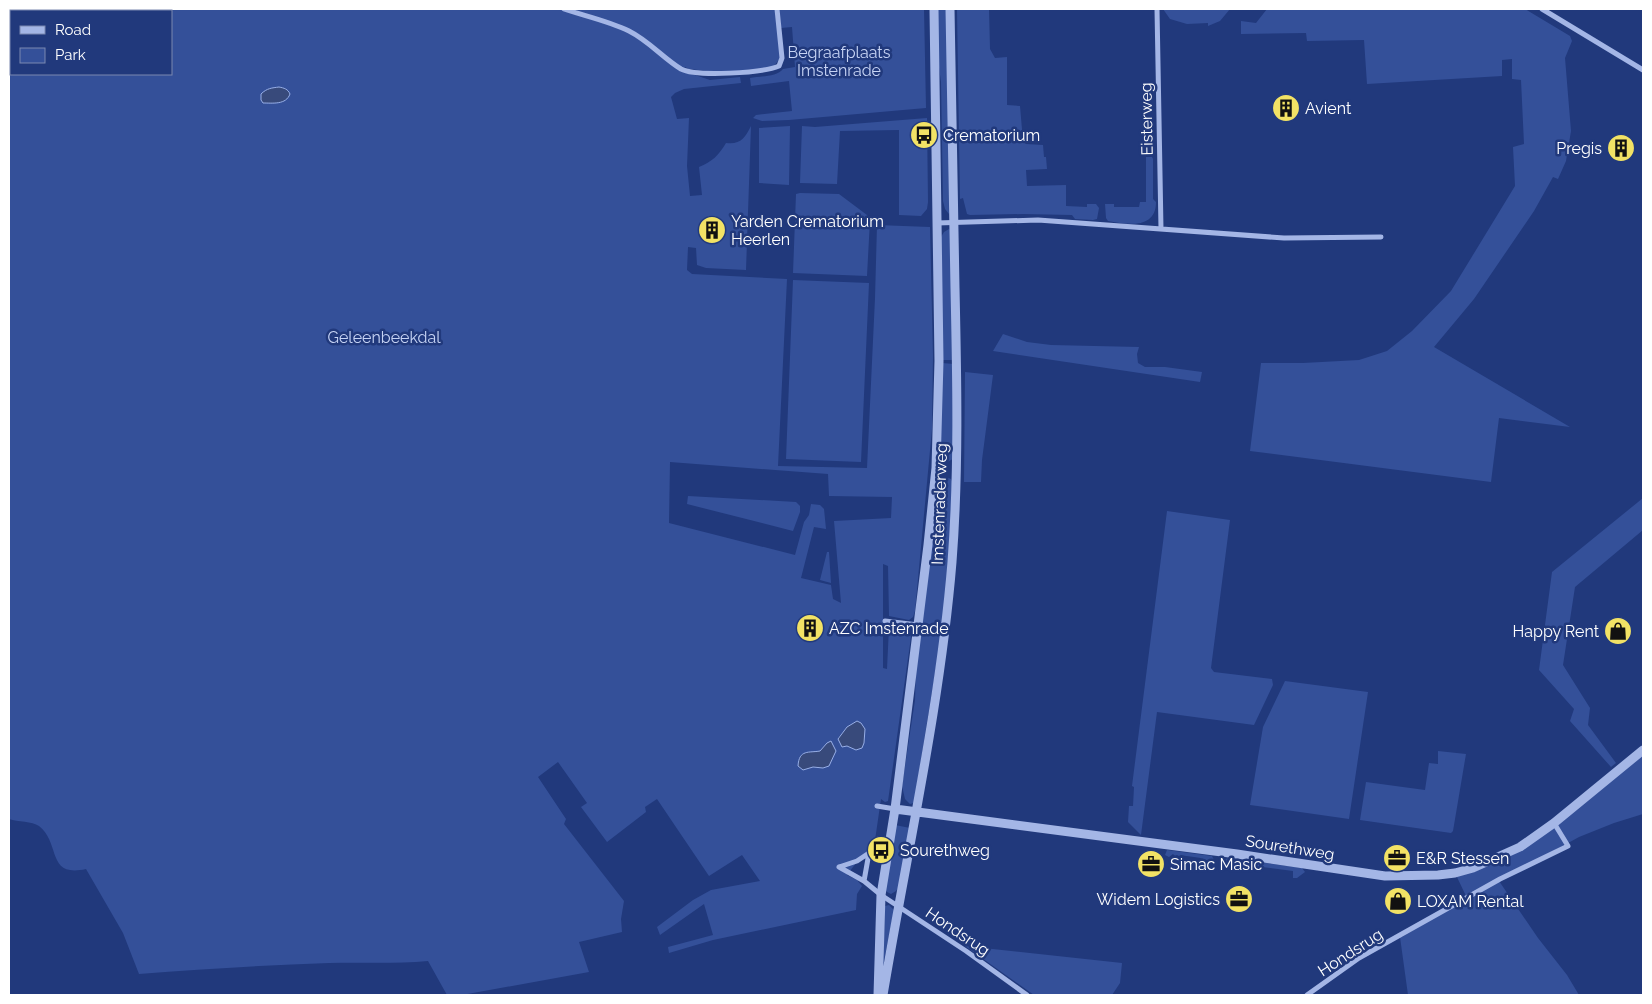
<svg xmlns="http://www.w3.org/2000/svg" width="1652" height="1004" viewBox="0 0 1652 1004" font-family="Raleway,sans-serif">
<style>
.green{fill:#345099;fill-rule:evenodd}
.water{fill:#384a7b;stroke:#98afe7}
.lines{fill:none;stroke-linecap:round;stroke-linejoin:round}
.minor{stroke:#a4b6e6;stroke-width:5}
.tertiary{stroke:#a4b6e6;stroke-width:9}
.labels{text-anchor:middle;stroke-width:5;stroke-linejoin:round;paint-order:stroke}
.park-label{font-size:16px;fill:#c7d4f5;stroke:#21397c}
.poi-label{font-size:16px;fill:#fff;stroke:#21397c;text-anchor:start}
.street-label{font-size:16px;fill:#fff;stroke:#21397c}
</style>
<rect width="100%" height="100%" fill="#21397c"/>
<path class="green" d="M9,9H775L781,57L774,66L735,74L689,69L685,67L683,71L710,80L740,77L741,83L684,89L675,93L671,97L677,119L689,118L687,166L690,196L702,195L699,167C712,162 719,155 726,143C740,145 745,138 751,126L746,270L706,268L697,265L696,248L688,247L687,270L692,274L787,279L778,466L867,468L875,298L877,225L930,227L933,356L932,429L915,611L913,617L909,620L889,616L888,566L883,564V668L887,669L889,627C898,623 910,627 911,637L888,801L885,802L881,799L873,854L862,855L847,875L857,880L862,886L857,894L856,910L713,940L669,953L668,947L713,935L704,904L660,935L657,927L693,900L711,890L760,881L742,855L709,876L657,799L645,807L646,812L607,842L581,807L587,803L558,762L538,777L566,819L564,824L624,901L621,919L622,932L579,942L589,972L462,995H447L428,961C395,964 362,962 329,963C266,965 203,969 139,974L123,933L86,869C46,878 61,843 39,826C32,821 18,822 9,819ZM11,11H171V74H11ZM670,462L828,474L829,496L892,497L891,518L834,521L841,603L833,599L831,585L801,578L814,527L826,529L824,509L820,505L811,504L809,515L804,522L795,555L669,523ZM847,727L865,735L864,743L850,747L847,745L842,747L838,738ZM827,743L823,768L813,767L815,752L820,751Z
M779,9H924L926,108L789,120L762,121L753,118L756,115L792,111L789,81L751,86L750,78C760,76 777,77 783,69L795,67L792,27L781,28Z
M936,9H948L949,214L945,209L943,201L941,82L936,45Z
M957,9H989L990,49L995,58L1007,57V105L1020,106L1023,141L1026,144L1043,145L1044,157H1046L1047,169L1026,170L1027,186L1066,185V206L1087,207V204H1096L1099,208L1097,219L1093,220L1075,219L1072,215L1023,214L970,215L967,214L963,198L960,199Z
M1163,9H1230L1220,21L1208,26V23L1187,24L1170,19Z
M1267,9H1525L1570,36L1572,41L1565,58L1571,131L1566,161L1558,179L1553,177L1534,211L1474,299L1434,347L1570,427L1499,418L1491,482L1250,451L1261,363H1303L1359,360L1387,351L1412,331L1451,291L1515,186L1513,147L1524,144L1521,80L1512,79V59L1502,60V76L1367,84L1364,40L1307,41L1306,33L1241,34V21L1256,23Z
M927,118L928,202L927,209L921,216L899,215V130L840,131L837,184L800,183L802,126L815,127Z
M790,126L789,185L759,183V128Z
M1146,157H1152L1153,159V199L1156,202C1156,229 1128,225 1108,221L1106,218L1105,204H1114V207H1139L1140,202H1146Z
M800,193L839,194L867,215L870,220L867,276L793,273L796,194Z
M949,229L952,231L954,360H942L941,237L944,232Z
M793,280L869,283L861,462L786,459Z
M1003,334L1027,342L1051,345L1139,347L1137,354L1138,363L1145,367H1165L1202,372L1200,382L993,351Z
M942,363L954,364L953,459L947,462L939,457Z
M965,372L993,375L982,460L981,482H964Z
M946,477L951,479L954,486L943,626L922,623L939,481Z
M688,496L796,502L800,506V512L793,531L687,504Z
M1643,498V530L1575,587L1563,665L1590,708L1588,725L1616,763L1611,767L1570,721L1574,709L1539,670L1552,572Z
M1167,511L1230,520L1211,668L1214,672L1272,679L1273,685L1254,725L1157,712L1141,835L1128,822L1129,806H1133L1134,787L1132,786Z
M827,552H829L831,583L820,580Z
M921,628L942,630L914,803L910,804L905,799L902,786L915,700L916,667Z
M1285,681L1368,692L1349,819L1250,805L1263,727Z
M1438,751L1466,754L1453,831L1451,833L1360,820L1366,782L1425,790L1429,763L1438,764Z
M1643,755V814L1614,823L1579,837L1499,881L1538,938L1567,975L1579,995H1408L1400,937H1402L1467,898L1455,873L1520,847Z
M895,825L910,828L899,887L896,891L891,894L887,892L885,889Z
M1167,850L1212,856L1215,862L1210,865L1208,863L1209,861C1201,857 1191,857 1181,855L1179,856L1177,855L1175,856L1173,854L1169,857L1165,855Z
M1230,858L1302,868L1305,872L1297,878H1293V871L1223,862L1225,859Z
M889,905L894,910L883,966L885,906Z
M965,946L1122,963L1120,983L1112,995H1034Z"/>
<path class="water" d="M279,87C284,88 288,89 290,94C286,105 273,103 263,103L261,100V94C267,88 272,88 279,87Z
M857,721L861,723L865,729L864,743L862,748L856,750L847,746L842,747L838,739L847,727Z
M831,741L836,751L829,766L823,768L813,767L803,770L798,766C799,749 809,753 820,751L827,743Z"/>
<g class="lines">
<path class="minor" d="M564,9C585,16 609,21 629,31C649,41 663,58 681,69C696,77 763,73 779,66L782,58L777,9
M1157,9L1161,229
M1542,9L1643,70
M937,223L1038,220L1284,238L1381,237
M885,621L918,625
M877,806L895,809
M839,867L864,881L881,895L966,951L1027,995
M839,867L857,861L869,853
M864,881L869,853
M1307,995L1359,958L1500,879L1568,846L1554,823"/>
<path class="tertiary" d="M895,809L1237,854L1385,876L1438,875L1455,873L1473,868L1520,847L1554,823L1643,750
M878,995L881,895L895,809L928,545L936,468L939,361L934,9
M883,995C907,851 940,708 952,562C959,471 957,379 955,288C953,195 951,102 950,9"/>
</g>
<defs>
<g id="building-disc" transform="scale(1.4375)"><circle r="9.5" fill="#f2e265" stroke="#21397c"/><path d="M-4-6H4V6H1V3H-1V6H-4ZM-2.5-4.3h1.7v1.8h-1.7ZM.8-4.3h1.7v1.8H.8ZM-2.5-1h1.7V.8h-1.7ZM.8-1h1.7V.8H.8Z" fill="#111"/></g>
<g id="bus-disc" transform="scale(1.4375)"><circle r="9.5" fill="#f2e265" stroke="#21397c"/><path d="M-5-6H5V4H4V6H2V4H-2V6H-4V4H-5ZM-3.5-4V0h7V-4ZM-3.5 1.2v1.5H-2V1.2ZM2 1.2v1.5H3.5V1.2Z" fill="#111"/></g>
<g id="shop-disc" transform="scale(1.4375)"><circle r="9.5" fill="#f2e265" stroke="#21397c"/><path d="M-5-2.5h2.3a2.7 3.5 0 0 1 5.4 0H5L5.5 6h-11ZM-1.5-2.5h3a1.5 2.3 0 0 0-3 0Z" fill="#111"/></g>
<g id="office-disc" transform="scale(1.4375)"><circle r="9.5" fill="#f2e265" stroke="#21397c"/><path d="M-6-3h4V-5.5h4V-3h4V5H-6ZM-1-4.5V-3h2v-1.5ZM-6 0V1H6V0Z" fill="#111"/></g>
</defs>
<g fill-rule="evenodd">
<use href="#building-disc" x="1286" y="108"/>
<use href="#bus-disc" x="924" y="135"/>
<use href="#building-disc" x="1621" y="148"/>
<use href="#building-disc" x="712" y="230"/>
<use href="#building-disc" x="810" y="628"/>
<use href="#shop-disc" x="1618" y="631"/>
<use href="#bus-disc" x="881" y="850"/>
<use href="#office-disc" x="1397" y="858"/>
<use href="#office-disc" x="1151" y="864"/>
<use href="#office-disc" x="1239" y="899"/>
<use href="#shop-disc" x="1398" y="901"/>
</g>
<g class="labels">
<g class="park-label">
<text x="839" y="58">Begraafplaats<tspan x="839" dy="18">Imstenrade</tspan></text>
<text x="384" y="343">Geleenbeekdal</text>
</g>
<g class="poi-label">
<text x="1305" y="114">Avient</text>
<text x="943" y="141">Crematorium</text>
<text x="1602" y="154" text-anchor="end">Pregis</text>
<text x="731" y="227">Yarden Crematorium<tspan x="731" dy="18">Heerlen</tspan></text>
<text x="829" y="634">AZC Imstenrade</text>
<text x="1599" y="637" text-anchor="end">Happy Rent</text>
<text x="900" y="856">Sourethweg</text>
<text x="1416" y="864">E&amp;R Stessen</text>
<text x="1170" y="870">Simac Masic</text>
<text x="1220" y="905" text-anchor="end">Widem Logistics</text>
<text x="1417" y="907">LOXAM Rental</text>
</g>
<g class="street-label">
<text transform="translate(1146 119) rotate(-91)" y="6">Eisterweg</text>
<text transform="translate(939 504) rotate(-88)" y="6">Imstenraderweg</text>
<text transform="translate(1290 847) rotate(9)" y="6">Sourethweg</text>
<text transform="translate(958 931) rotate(34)" y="6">Hondsrug</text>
<text transform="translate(1350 952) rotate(-33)" y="6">Hondsrug</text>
</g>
</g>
<rect width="1652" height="1004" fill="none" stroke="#ffffff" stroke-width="20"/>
<rect x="10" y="10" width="162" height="65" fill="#21397c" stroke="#7a88b0"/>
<rect x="20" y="26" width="25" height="8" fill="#a4b6e6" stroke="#7a88b0"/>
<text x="55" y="35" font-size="15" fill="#ffffff">Road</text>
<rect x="20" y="48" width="25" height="15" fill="#345099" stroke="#7a88b0"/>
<text x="55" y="60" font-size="15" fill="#ffffff">Park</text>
</svg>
